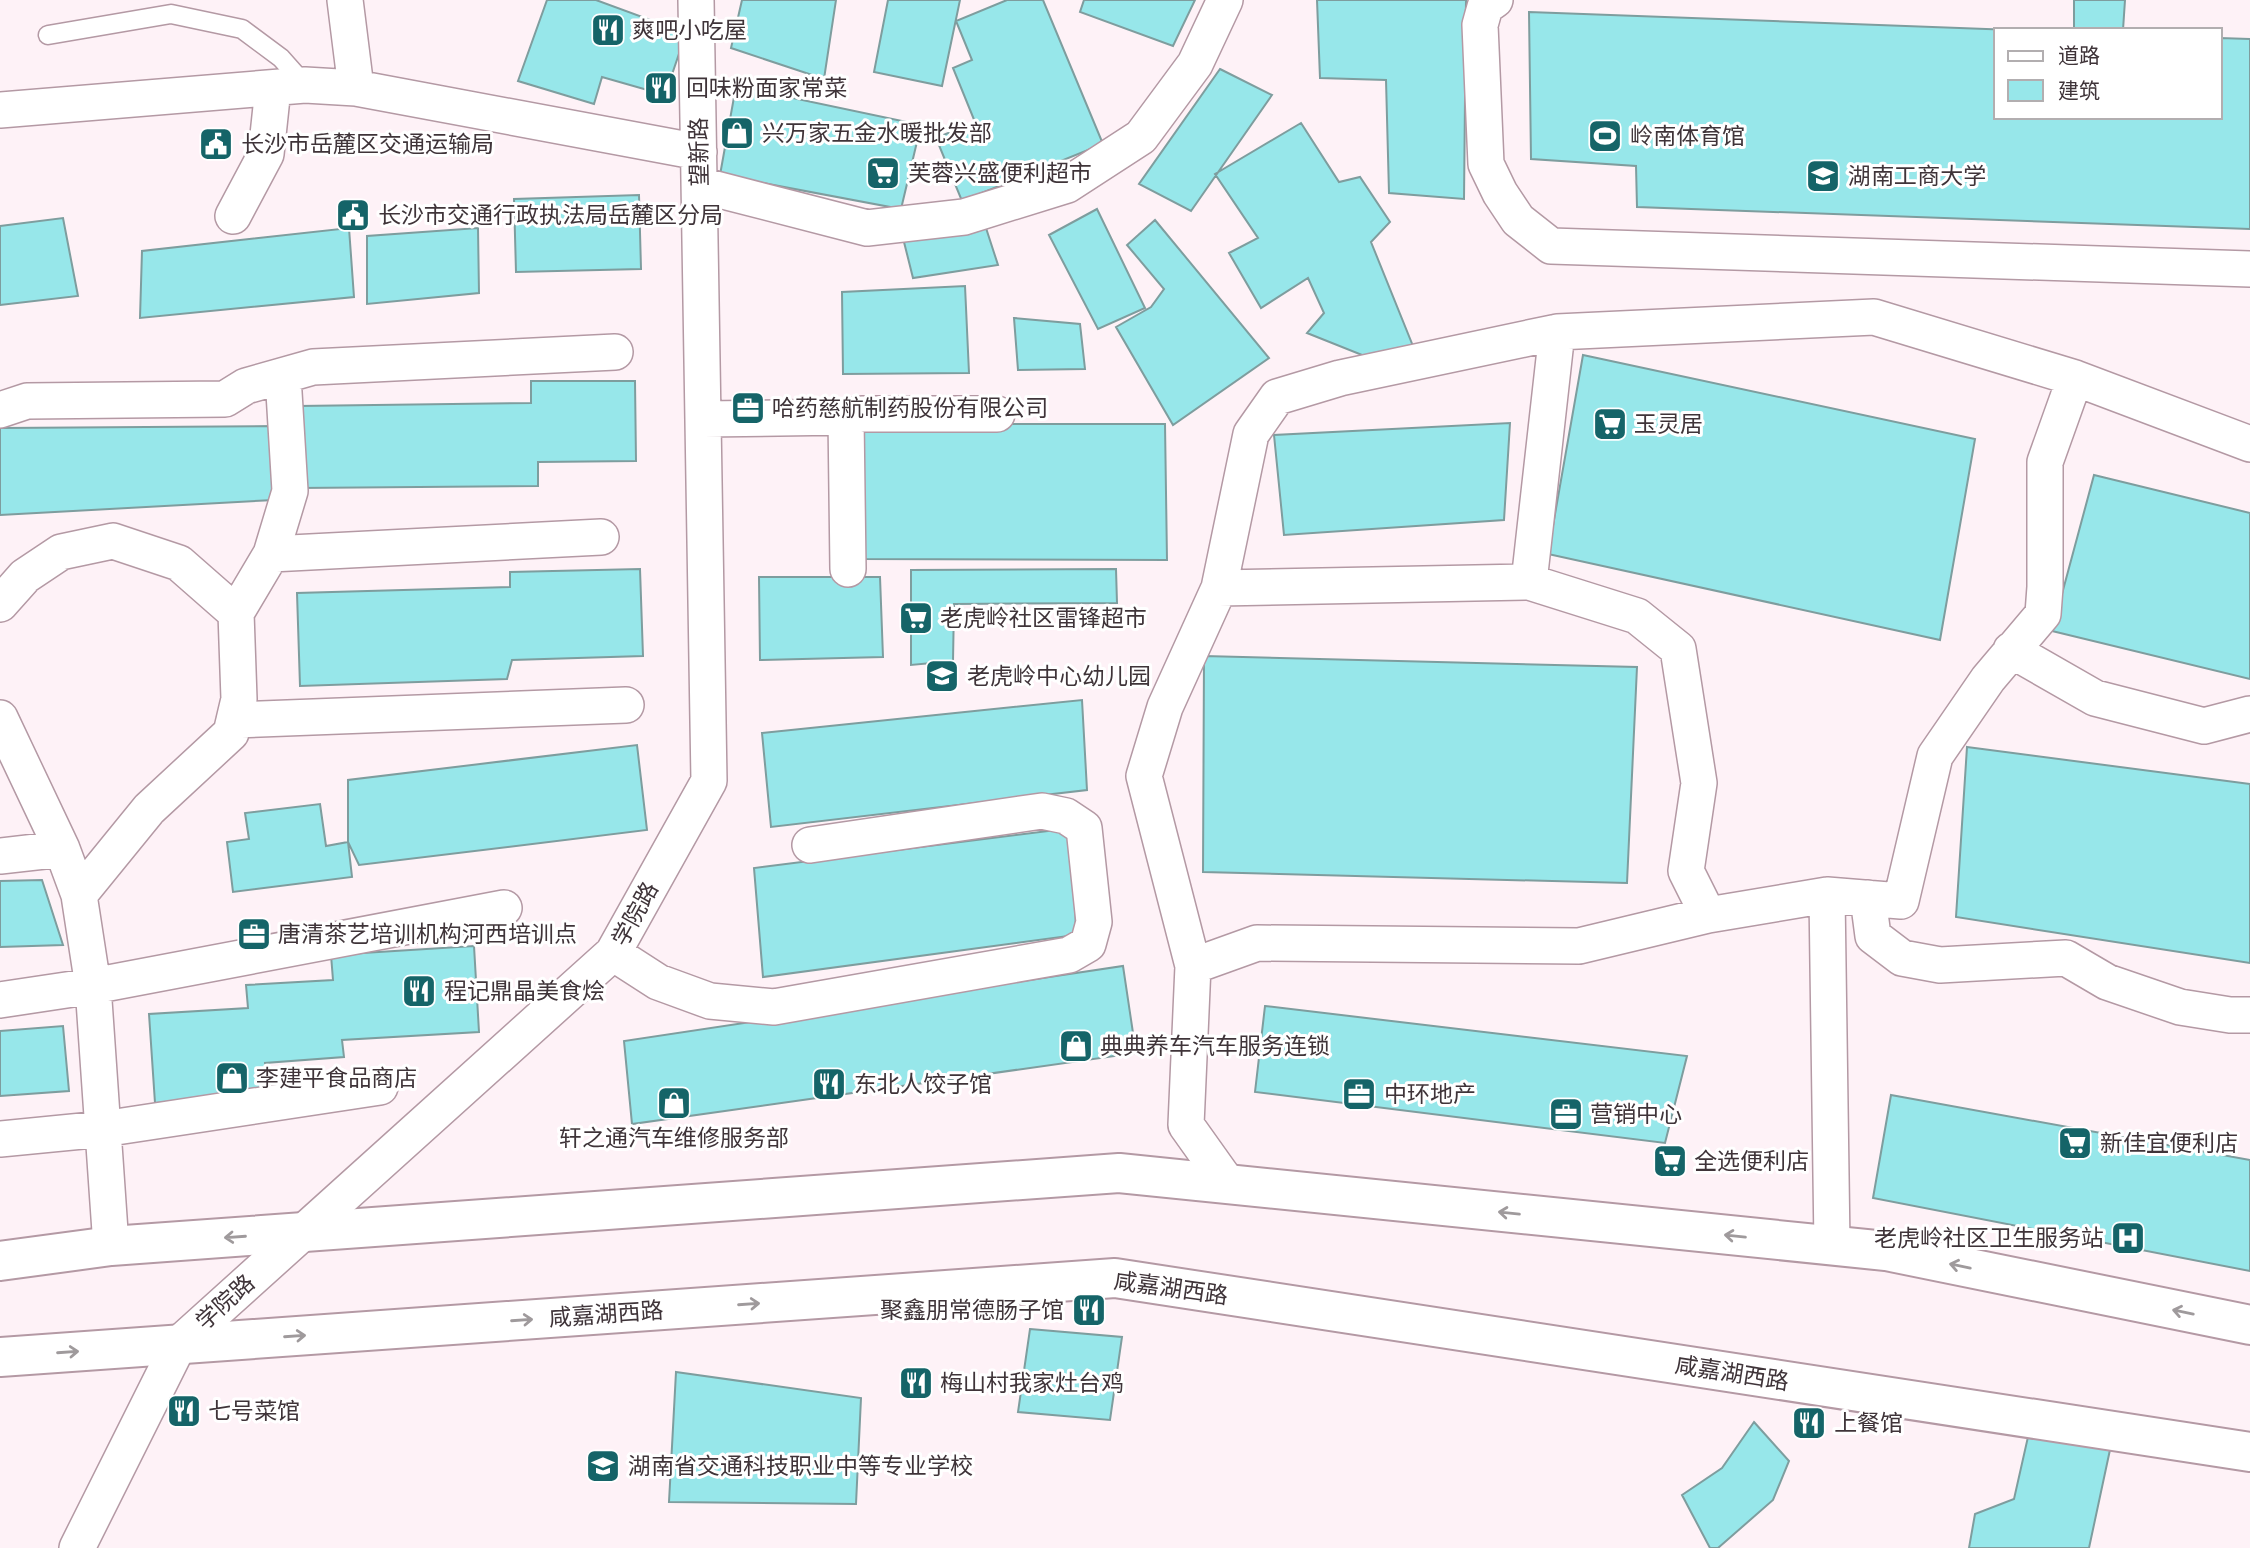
<svg xmlns="http://www.w3.org/2000/svg" width="2250" height="1548" viewBox="0 0 2250 1548" font-family="Barlow,'Noto Sans SC',sans-serif">
<style>
.building{fill:#97e7ea;stroke:#7e9d9e;stroke-width:2}
.lines{fill:none;stroke-linecap:round;stroke-linejoin:round}
.lane-casing{stroke:#b499a4;stroke-width:21}
.street-casing{stroke:#b499a4;stroke-width:38}
.secondary-casing{stroke:#b499a4;stroke-width:42}
.lane{stroke:#fff;stroke-width:18}
.street{stroke:#fff;stroke-width:35}
.secondary{stroke:#fff;stroke-width:38}
.oneway{stroke:#9f9a9c}
.labels{text-anchor:middle;stroke-width:6;stroke-linejoin:round;paint-order:stroke}
.poi-label{font-size:23px;fill:#3f3439;stroke:#fff;text-anchor:start}
.street-label{font-size:23px;fill:#3f3439;stroke:#fff}
</style>
<rect width="100%" height="100%" fill="#fef2f7"/>
<path class="building" d="M547,0H596L686,33L665,95L602,77L594,104L518,81Z
M742,0H836L824,79L731,48Z
M888,0H960L942,86L874,72Z
M1007,0H1043L1103,144L962,201L936,138L975,122L953,68L972,60L956,21Z
M1084,0H1195L1173,46L1080,12Z
M1317,0H1466L1464,199L1389,193L1386,80L1320,78Z
M2074,0H2125L2123,30H2074Z
M1529,12L2013,30H1996V117H2220V38L2250,39V229L1637,207L1636,166L1531,159Z
M1220,69L1272,95L1191,211L1139,184Z
M736,86L921,125L901,209L720,175Z
M1301,123L1339,182L1360,177L1390,222L1371,242L1417,356L1367,357L1307,333L1324,313L1308,278L1261,308L1229,253L1258,238L1215,174Z
M639,195L641,269L516,272L514,199Z
M1097,209L1145,308L1098,329L1049,235Z
M63,218L78,296L0,305V226Z
M1155,220L1269,358L1173,425L1116,327L1151,307L1164,289L1127,245Z
M349,228L354,297L140,318L142,251Z
M478,228L479,293L367,304V236Z
M986,228L998,265L913,278L903,238Z
M965,286L969,373L843,374L842,292Z
M1014,318L1080,324L1085,369L1018,370Z
M1583,355L1975,439L1940,640L1548,554Z
M531,381H635L636,461L538,462V486L298,488V406L531,403Z
M1510,423L1504,520L1284,535L1274,435Z
M858,424H1165L1167,560L861,559Z
M276,426L274,500L0,515V428Z
M2094,475L2250,513V679L2052,631Z
M640,569L643,656L512,660L507,679L300,686L297,593L510,587V572Z
M1116,569L1117,603L954,604L953,661L911,665V570Z
M759,577H880L883,657L760,660Z
M1204,656L1637,667L1627,883L1203,872Z
M1082,700L1087,790L771,827L762,733Z
M637,745L647,830L359,865L348,842V780Z
M1967,747L2250,784V963L1956,917Z
M320,804L326,846L348,842L352,877L233,892L227,842L249,839L245,813Z
M1056,830L1074,840L1076,935L763,977L754,868Z
M42,880L63,945L0,947V881Z
M474,946L479,1032L342,1040L344,1057L265,1063L267,1096L155,1103L149,1014L248,1008L246,985L333,980L331,955Z
M1123,966L1136,1053L632,1124L624,1041Z
M1265,1006L1687,1056L1665,1143L1255,1092Z
M63,1026L69,1091L0,1096V1031Z
M1891,1095L2250,1160V1271L1873,1198Z
M1030,1329L1122,1337L1110,1420L1018,1412Z
M676,1372L861,1398L856,1504L669,1502Z
M2032,1419L2114,1431L2089,1548H1969L1975,1514L2014,1499Z
M1754,1422L1789,1461L1773,1500L1718,1548H1710L1682,1495L1722,1468Z"/>
<g class="lines">
<g class="lane-casing">
<path id="lane" d="M48,35L171,14L242,29L281,58L305,85"/>
</g>
<g class="street-casing">
<path id="street" d="M1495,0L1485,7L1480,25L1486,164L1500,193L1518,220L1551,246L2250,269
M356,88L699,152
M0,110L305,85L356,88L345,0
M700,185L867,228L964,217L1067,185L1141,137L1195,64L1225,0
M233,216L266,154L273,88
M0,410L27,401L225,399L246,386L313,367L615,352
M846,417L848,569
M704,419L846,417L862,414H997
M271,554L601,537
M1219,588L1529,582L1557,332
M0,604L25,576L61,552L113,541L179,563L236,613L239,699L231,733L149,809L79,895
M236,613L271,554L290,491L283,376
M2011,650L2095,698L2204,726L2250,714
M0,718L62,849L79,895L93,986L111,1246
M234,720L626,705
M0,856L62,849
M1827,895L1832,1245
M1868,898L1873,936L1902,958L1940,965L2066,958L2107,982L2180,1007L2230,1015H2250
M1708,915L1827,895L1901,901L1935,756L1988,679L2043,614L2045,587V462L2075,378
M613,953L658,982L710,1001L774,1007L1069,955L1088,944L1094,922L1084,828L1066,816L1042,811L810,845
M1193,966L1257,943L1579,946L1708,915L1686,871L1699,783L1678,649L1637,616L1529,582
M0,1000L93,986L504,908
M0,1139L103,1129L380,1087
M1228,1184L1186,1125L1193,966L1144,776L1165,707L1219,588L1251,434L1277,397L1340,378L1557,332L1874,317L2075,378L2250,444
M77,1548L179,1344L613,953L709,781L696,0"/>
</g>
<g class="secondary-casing">
<path id="secondary" d="M0,1261L111,1246L1119,1173L1886,1251L2250,1325
M0,1357L1115,1278L2250,1452"/>
</g>
<use href="#lane" class="lane"/>
<use href="#street" class="street"/>
<use href="#secondary" class="secondary"/>
</g>
<defs><path id="oneway-shaft" d="M-6 0H5M1.5-3L5.5 0L1.5 3" fill="none" stroke-width="1.6" stroke-linecap="round" stroke-linejoin="round" transform="scale(1.75)"/></defs>
<g class="oneway">
<use href="#oneway-shaft" transform="translate(1509 1213) rotate(-174)"/>
<use href="#oneway-shaft" transform="translate(1735 1236) rotate(-174)"/>
<use href="#oneway-shaft" transform="translate(235 1237) rotate(176)"/>
<use href="#oneway-shaft" transform="translate(1960 1266) rotate(-168)"/>
<use href="#oneway-shaft" transform="translate(749 1304) rotate(-4)"/>
<use href="#oneway-shaft" transform="translate(2183 1312) rotate(-168)"/>
<use href="#oneway-shaft" transform="translate(522 1320) rotate(-4)"/>
<use href="#oneway-shaft" transform="translate(295 1336) rotate(-4)"/>
<use href="#oneway-shaft" transform="translate(68 1352) rotate(-4)"/>
</g>
<defs>
<g id="restaurant-square" transform="scale(1.75)"><rect x="-9" y="-9" width="18" height="18" rx="4" fill="#156468" stroke="#fff"/><path d="M-5-6h1v4h1v-4h1v4h1v-4h1v5L-1.5 .5V6h-2V.5L-5-1ZM5-6V6H3V1.5H1.5Q1.5-4 5-6Z" fill="#fff"/></g>
<g id="shop-square" transform="scale(1.75)"><rect x="-9" y="-9" width="18" height="18" rx="4" fill="#156468" stroke="#fff"/><path d="M-5-2.5h2.3a2.7 3.5 0 0 1 5.4 0H5L5.5 6h-11ZM-1.5-2.5h3a1.5 2.3 0 0 0-3 0Z" fill="#fff"/></g>
<g id="stadium-square" transform="scale(1.75)"><rect x="-9" y="-9" width="18" height="18" rx="4" fill="#156468" stroke="#fff"/><path d="M0-5a6.5 5 0 1 0 0 10a6.5 5 0 1 0 0-10ZM-3.5-1.8h7v3.6h-7Z" fill="#fff"/></g>
<g id="civic-square" transform="scale(1.75)"><rect x="-9" y="-9" width="18" height="18" rx="4" fill="#156468" stroke="#fff"/><path d="M-.6-6.5H3V-4.5H.6V-3L4-1V1h2V6H-6V1h2V-1L-.6-3ZM-1.2 2.5V6h2.4V2.5Z" fill="#fff"/></g>
<g id="supermarket-square" transform="scale(1.75)"><rect x="-9" y="-9" width="18" height="18" rx="4" fill="#156468" stroke="#fff"/><path d="M-6-5.5h2.5l.6 2H6L4.5 2H-2.5L-4.4-4H-6ZM-1.5 3.2a1.3 1.3 0 1 0 .1 0ZM3 3.2a1.3 1.3 0 1 0 .1 0Z" fill="#fff"/></g>
<g id="school-square" transform="scale(1.75)"><rect x="-9" y="-9" width="18" height="18" rx="4" fill="#156468" stroke="#fff"/><path d="M0-5L7-2L0 1L-7-2ZM-4 1L0 2.5L4 1V4Q0 6-4 4Z" fill="#fff"/></g>
<g id="office-square" transform="scale(1.75)"><rect x="-9" y="-9" width="18" height="18" rx="4" fill="#156468" stroke="#fff"/><path d="M-6-3h4V-5.5h4V-3h4V5H-6ZM-1-4.5V-3h2v-1.5ZM-6 0V1H6V0Z" fill="#fff"/></g>
<g id="hospital-square" transform="scale(1.75)"><rect x="-9" y="-9" width="18" height="18" rx="4" fill="#156468" stroke="#fff"/><path d="M-5-5h3v3.5h4V-5h3V5h-3V1.5h-4V5h-3Z" fill="#fff"/></g>
</defs>
<g fill-rule="evenodd">
<use href="#restaurant-square" x="608" y="30"/>
<use href="#restaurant-square" x="661" y="88"/>
<use href="#shop-square" x="737" y="133"/>
<use href="#stadium-square" x="1605" y="136"/>
<use href="#civic-square" x="216" y="144"/>
<use href="#supermarket-square" x="883" y="173"/>
<use href="#school-square" x="1823" y="176"/>
<use href="#civic-square" x="353" y="215"/>
<use href="#office-square" x="748" y="408"/>
<use href="#supermarket-square" x="1610" y="424"/>
<use href="#supermarket-square" x="916" y="618"/>
<use href="#school-square" x="942" y="676"/>
<use href="#office-square" x="254" y="934"/>
<use href="#restaurant-square" x="419" y="991"/>
<use href="#shop-square" x="1076" y="1046"/>
<use href="#shop-square" x="232" y="1078"/>
<use href="#restaurant-square" x="829" y="1084"/>
<use href="#office-square" x="1359" y="1094"/>
<use href="#shop-square" x="674" y="1103"/>
<use href="#office-square" x="1566" y="1114"/>
<use href="#supermarket-square" x="2075" y="1143"/>
<use href="#supermarket-square" x="1670" y="1161"/>
<use href="#hospital-square" x="2128" y="1238"/>
<use href="#restaurant-square" x="1089" y="1310"/>
<use href="#restaurant-square" x="916" y="1383"/>
<use href="#restaurant-square" x="184" y="1411"/>
<use href="#restaurant-square" x="1809" y="1423"/>
<use href="#school-square" x="603" y="1466"/>
</g>
<g class="labels">
<g class="poi-label">
<text x="632" y="38">爽吧小吃屋</text>
<text x="686" y="96">回味粉面家常菜</text>
<text x="762" y="141">兴万家五金水暖批发部</text>
<text x="1630" y="144">岭南体育馆</text>
<text x="241" y="152">长沙市岳麓区交通运输局</text>
<text x="908" y="181">芙蓉兴盛便利超市</text>
<text x="1848" y="184">湖南工商大学</text>
<text x="378" y="223">长沙市交通行政执法局岳麓区分局</text>
<text x="772" y="416">哈药慈航制药股份有限公司</text>
<text x="1634" y="432">玉灵居</text>
<text x="940" y="626">老虎岭社区雷锋超市</text>
<text x="967" y="684">老虎岭中心幼儿园</text>
<text x="278" y="942">唐清茶艺培训机构河西培训点</text>
<text x="444" y="999">程记鼎晶美食烩</text>
<text x="1100" y="1054">典典养车汽车服务连锁</text>
<text x="256" y="1086">李建平食品商店</text>
<text x="854" y="1092">东北人饺子馆</text>
<text x="1384" y="1102">中环地产</text>
<text x="1590" y="1122">营销中心</text>
<text x="674" y="1146" text-anchor="middle">轩之通汽车维修服务部</text>
<text x="2100" y="1151">新佳宜便利店</text>
<text x="1694" y="1169">全选便利店</text>
<text x="2104" y="1246" text-anchor="end">老虎岭社区卫生服务站</text>
<text x="1064" y="1318" text-anchor="end">聚鑫朋常德肠子馆</text>
<text x="940" y="1391">梅山村我家灶台鸡</text>
<text x="208" y="1419">七号菜馆</text>
<text x="1834" y="1431">上餐馆</text>
<text x="628" y="1474">湖南省交通科技职业中等专业学校</text>
</g>
<g class="street-label">
<text transform="translate(699 152) rotate(-91)" y="8">望新路</text>
<text transform="translate(635 914) rotate(-61)" y="8">学院路</text>
<text transform="translate(1171 1288) rotate(8)" y="8">咸嘉湖西路</text>
<text transform="translate(225 1302) rotate(-42)" y="8">学院路</text>
<text transform="translate(606 1314) rotate(-4)" y="8">咸嘉湖西路</text>
<text transform="translate(1732 1373) rotate(9)" y="8">咸嘉湖西路</text>
</g>
</g>
<rect x="1994" y="28" width="228" height="91" fill="#ffffff" stroke="#b2aeb0" stroke-width="2"/>
<rect x="2008" y="51" width="35" height="10" fill="#ffffff" stroke="#b2aeb0" stroke-width="2"/>
<text x="2058" y="63" font-size="21" fill="#3f3439">道路</text>
<rect x="2008" y="80" width="35" height="21" fill="#97e7ea" stroke="#b2aeb0" stroke-width="2"/>
<text x="2058" y="98" font-size="21" fill="#3f3439">建筑</text>
</svg>
